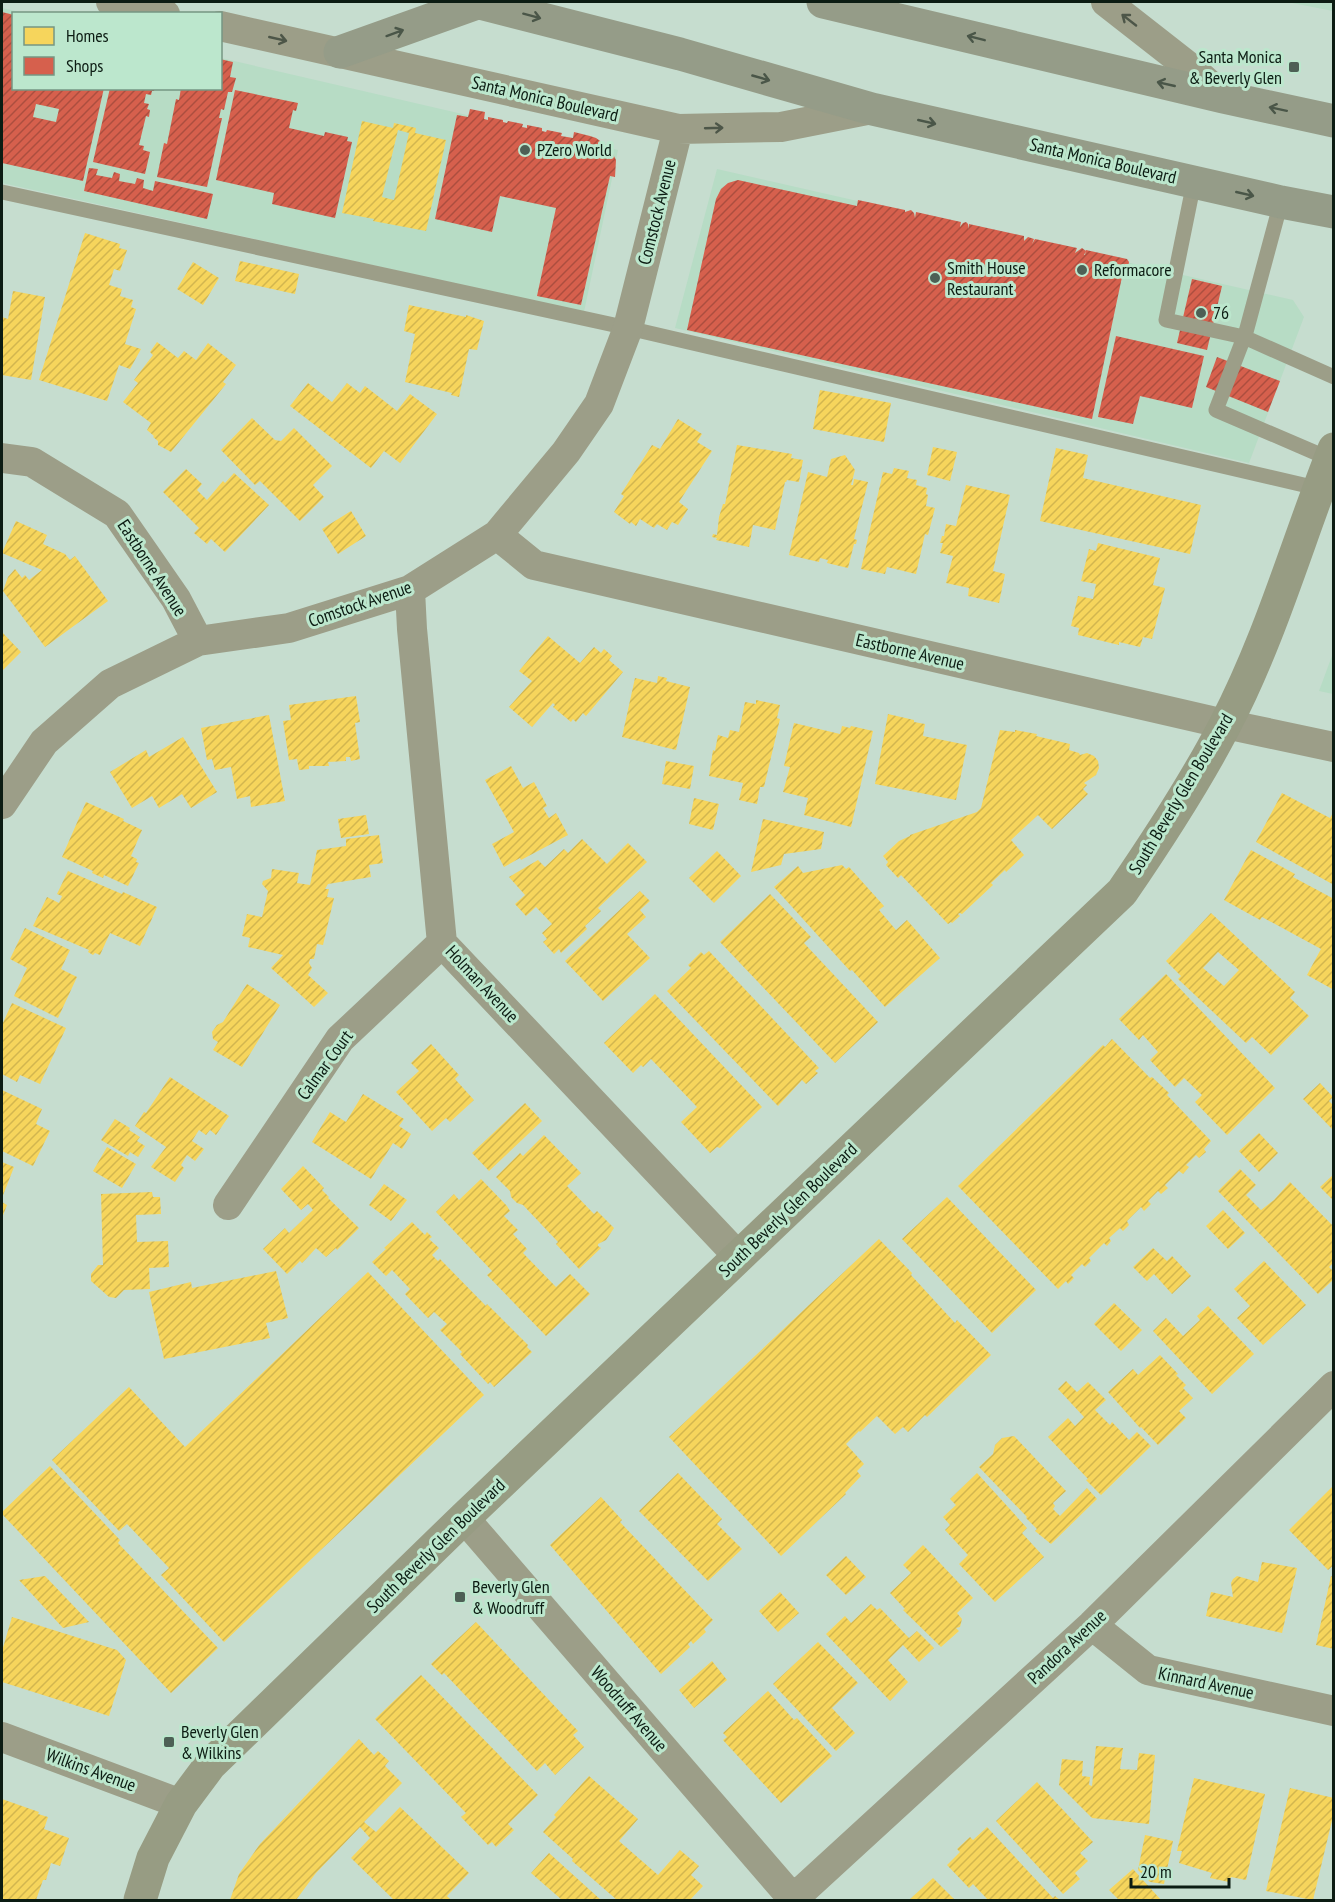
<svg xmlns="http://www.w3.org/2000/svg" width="1335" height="1902" viewBox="0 0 1335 1902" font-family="'PT Sans Narrow',sans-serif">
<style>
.built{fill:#b7dcc5}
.homes{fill:url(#homes-hatch);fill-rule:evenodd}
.shops{fill:url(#shops-hatch);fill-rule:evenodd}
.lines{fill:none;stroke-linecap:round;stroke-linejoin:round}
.service{stroke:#9c9e88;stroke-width:15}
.minor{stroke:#9c9e88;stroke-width:30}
.secondary{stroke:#979c83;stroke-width:33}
.primary{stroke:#959c88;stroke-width:33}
.oneway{stroke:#4a5648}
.oneway2{stroke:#4d5648}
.poi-dot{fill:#4d6055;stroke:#bce7cd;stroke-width:2}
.labels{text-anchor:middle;stroke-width:6;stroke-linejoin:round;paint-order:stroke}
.poi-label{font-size:18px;fill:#0c1c13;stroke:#bce7cd;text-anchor:start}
.street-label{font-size:18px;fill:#0c1c13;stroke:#bce7cd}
</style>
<defs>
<pattern id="homes-hatch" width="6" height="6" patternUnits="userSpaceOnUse" patternTransform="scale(1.5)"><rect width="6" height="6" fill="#f6d55c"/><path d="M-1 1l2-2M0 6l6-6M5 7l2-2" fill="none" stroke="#d2b64f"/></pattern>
<pattern id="shops-hatch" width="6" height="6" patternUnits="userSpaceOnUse" patternTransform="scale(1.5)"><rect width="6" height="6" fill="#d6604d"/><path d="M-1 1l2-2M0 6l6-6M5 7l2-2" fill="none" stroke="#ac4e3f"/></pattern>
</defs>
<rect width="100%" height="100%" fill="#c6ddcf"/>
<path class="built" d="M1287,2H1333V11Z
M2,8L25,13L14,14V88H220L221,58L618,150L584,312L2,183Z
M717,169L1293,300L1304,317L1249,463L675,328Z
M1333,653V694L1319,691Z"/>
<path class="homes" d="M362,121L393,128L394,123L416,128L415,133L446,140L426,231L373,221L374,219L342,213ZM398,130L409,133L394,200L382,197Z
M85,233L120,244L119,248L127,250L120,271L114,269L109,285L122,289L120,296L133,300L131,307L136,309L125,344L141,349L130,369L119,365L107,401L39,380Z
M240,261L299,274L295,294L235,281Z
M193,262L219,278L203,305L177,289Z
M13,291L45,297L31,380L2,375V317L8,319Z
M409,305L466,317V315L484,321L477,350L469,349L459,397L451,395L452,393L405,382L415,334L404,331Z
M157,342L178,358L184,351L196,360L208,343L236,365L223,382L226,384L171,452L158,445V441L153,437L154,436L147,430L151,423L123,402L138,383L134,380L153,355L150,352Z
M308,383L332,402L347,383L360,393L365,386L397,411L410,394L437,414L400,463L384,451L371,468L290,406Z
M820,390L891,403L884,442L813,429Z
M252,418L275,440L281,441L294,428L332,466L313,485L324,497L300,521L260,481L255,485L221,450Z
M678,419L702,434L697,442L712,451L679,502L688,509L678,525L672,522L667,530L657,524L654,528L640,519L636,526L631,522L630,524L614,512L624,496L621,494L652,445L660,449Z
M737,445L792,454L791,458L803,460L799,482L787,480L786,482H785L775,530L753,525L749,547L716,540L717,538L712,537L713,534L717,535L719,517L723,504H725Z
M933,447L957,452L950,481L927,475Z
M1056,448L1088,455L1083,478L1201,505L1190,554L1040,521Z
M845,455L855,470L851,485H853L854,479L868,482L854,539L857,540L856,544H854L848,568L827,563L828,560L820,558L819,562L789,555L808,472L827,477L831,459Z
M894,468L909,471L907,478L917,480L916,485L927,488L926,494L928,495L926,506L935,508L928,535L925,534L916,574L887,567L885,574L861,569L883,472L892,474Z
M186,469L202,484L197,490L207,500L223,481L225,483L234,473L269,505L225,552L211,539L207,544L194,533L199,528L163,492Z
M966,485L1010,495L993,571L1005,574L999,603L968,596L969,588L946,583L953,556L940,553L943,543H940L942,536H944L946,524L956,526Z
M351,511L366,536L338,554L322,529Z
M16,521L47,535L43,544L65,554L70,560L75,556L108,601L45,647L3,591L8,577L15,569L22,578L25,575L29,580L42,570L2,553Z
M1098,543L1160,558L1153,585L1165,588L1152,639L1143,637L1140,647L1119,642V645L1078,635L1079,628L1071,626L1078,596L1093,599L1096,584L1081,581L1089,549L1096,551Z
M2,632L21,652L2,671Z
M548,636L580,663L594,647L601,653L604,649L612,656L609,660L623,672L586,716L583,713L576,722L573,719L571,722L553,707L555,705L553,703L532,727L509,707L532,681L519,671Z
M658,676L667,678L666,681L690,687L676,750L622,737L635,678L657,683Z
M356,696L360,722L355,723L360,759L351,761L350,757H346V761L328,762L329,766H309V769L299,770L297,759L289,760L283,721L291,720L289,705Z
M756,700L780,705L777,718L780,719L764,787H760L757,804L739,800L743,783L709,776L713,750L715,751L718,735L728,738L730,730L739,732L745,702L756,704Z
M888,714L914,720V722L925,724L923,736L967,745L956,800L875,784Z
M269,715L285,801L251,807L250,796L237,799L231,767L215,770L212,759L207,760L201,728Z
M794,723L840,734L842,726L850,728L851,726L873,731L851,827L804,815L808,798L783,792L790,767L784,766Z
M1000,730L1015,732V730L1037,734L1036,736L1070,744L1069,750L1079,753L1080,755L1087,753L1094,756L1098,761L1099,768L1096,775L1084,783L1087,785L1083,789L1088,794L1052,829L1038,815L1011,840L1024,855L1006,872L1005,870L991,883L993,885L962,914L960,913L958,914L960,916L952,923L951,922L948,924L901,875L898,878L886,865L888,862L883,856L899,841L910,836V835L977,812L981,808Z
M183,737L217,792L191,808L182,794L159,808L152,796L132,808L110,772L146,750L149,757Z
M666,761L694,766L690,789L662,784Z
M511,766L523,788L534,782L547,806L543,808L549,818L556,813L568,835L521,860L520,858L504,867L492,844L514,832L485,780Z
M1282,793L1330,818L1334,811V885L1256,842Z
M694,798L719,804L713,830L689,824Z
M86,802L124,819L123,821L142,830L131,856L137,859L136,862L139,863L128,886L104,875L103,878L92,873L93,871L62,857Z
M366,815L369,834L341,838L338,819Z
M763,819L824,832L821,849L784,854L781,865L751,872Z
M379,835L383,863L369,865L371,877L328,884L325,889H329L327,897L334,898L323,945L317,944L314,959H310L309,963L312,968L308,975L328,993L314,1007L271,968L283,955L248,947L250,938L242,936L247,914L262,917L268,891L262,884L263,881L271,878L272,869L299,873L297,883L310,885L317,850L346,846V839Z
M582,839L607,864L628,843L647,862L598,908L601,911L585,926L587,929L561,953L559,949L554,954L543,942L547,939L542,933L552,924L536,907L526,916L515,904L525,895L509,877L538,860L545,867L564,849L568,853Z
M1251,850L1295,874L1293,877L1334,899V990L1307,975L1321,949L1262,917L1260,920L1224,900Z
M717,851L741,876L714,903L689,878Z
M842,865L846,869L849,867L884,906L879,910L896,930L907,920L940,958L885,1007L852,970L850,971L774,887L798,866L803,873Z
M68,871L122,894L123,892L157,907L140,946L110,933L100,955L95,953L93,955L88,952L89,950L33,926L47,897L59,903L62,896L57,894Z
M640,891L650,901L640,910L646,917L627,934L650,958L603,1001L565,961Z
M770,894L811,937L804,943L878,1022L835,1063L720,942Z
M1211,913L1295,992L1290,998L1309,1016L1271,1055L1252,1037L1246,1043L1178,979L1181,976L1166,961ZM1218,952L1239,970L1224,986L1203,968Z
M25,928L70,950L61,969L77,977L58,1018L14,996L27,968L10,959Z
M709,951L819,1068L815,1071L818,1073L806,1084L802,1080L778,1106L667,991L691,968L688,965L701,952L704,955Z
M1166,974L1275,1088L1227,1135L1195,1102L1202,1095L1184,1078L1175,1087L1150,1060L1158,1052L1143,1035L1139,1040L1119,1019Z
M247,984L280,1005L242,1067L213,1050L218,1042L213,1039L212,1032L217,1025L223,1022Z
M655,994L762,1107L720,1148L717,1147L710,1153L681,1122L697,1107L651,1059L643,1067L641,1065L633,1073L604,1043Z
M12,1003L66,1028L40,1084L20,1075L17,1082L2,1074V1025Z
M1112,1039L1150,1078L1152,1077L1169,1093L1167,1095L1211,1141L1204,1149L1206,1152L1199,1158L1196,1155L1186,1165L1189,1167L1183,1174L1179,1171L1165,1185L1168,1188L1161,1194L1158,1191L1148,1201L1151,1204L1144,1211L1141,1207L1127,1221L1129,1225L1123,1231L1120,1228L1109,1238L1111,1241L1107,1246L1104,1243L1089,1258L1091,1261L1085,1267L1082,1264L1071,1275L1074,1278L1068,1284L1066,1281L1058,1289L958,1186L1103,1045L1105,1047Z
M431,1044L459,1075L455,1079L474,1100L450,1122L446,1118L432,1131L396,1092L419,1071L411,1063Z
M170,1077L229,1116L216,1135L210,1130L206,1135L199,1130L192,1141L204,1149L195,1161L187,1155L181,1165L184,1168L175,1182L151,1167L166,1147L135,1126L144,1112L146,1113Z
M1320,1083L1333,1097L1329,1101L1334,1106V1131L1303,1099Z
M2,1090L42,1109L36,1124L50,1131L33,1166L2,1151L3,1142L2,1141Z
M363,1094L404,1119L399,1126L411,1134L402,1149L393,1143L371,1179L312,1142L330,1112L346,1122Z
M525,1103L542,1121L489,1171L472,1153Z
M115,1119L130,1128L129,1130L140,1137L137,1141L145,1146L138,1157L130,1152L128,1156L101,1140Z
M1259,1133L1278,1153L1259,1172L1239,1151Z
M544,1135L581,1173L567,1186L594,1214L597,1211L614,1228L606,1240L598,1244V1246L601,1248L579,1269L556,1244L558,1242L523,1205L517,1203L511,1197L510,1191L496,1177L520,1153L523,1156Z
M107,1147L136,1164L122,1188L93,1171Z
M2,1162L14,1167L2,1198Z
M303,1166L324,1188L322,1190L329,1197L328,1198L359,1228L337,1250L336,1248L326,1257L316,1248L306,1259L302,1263L300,1261L287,1274L263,1249L285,1228L289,1233L313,1210L308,1204L301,1210L281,1189Z
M1240,1169L1256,1185L1246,1195L1261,1210L1274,1200L1290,1182L1334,1227V1262L1329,1267L1334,1272V1279L1318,1294L1218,1191Z
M1334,1174V1201L1320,1187Z
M481,1179L507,1206L510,1211L504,1216L518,1230L513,1234L527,1249L523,1253L556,1287L570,1274L590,1294L546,1336L487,1275L492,1271L436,1212L454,1194L459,1200Z
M384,1184L407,1200L391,1221L369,1205Z
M152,1192L153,1197H160L161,1214L136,1215L137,1242L168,1241L169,1267L149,1268L150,1289L124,1290L116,1298L109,1297L91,1281V1274L98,1265H103L101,1194Z
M947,1197L1036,1290L992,1333L902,1239Z
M2,1202L7,1205L2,1218Z
M1223,1210L1245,1233L1228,1249L1206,1226Z
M412,1222L425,1235L427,1232L432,1237L429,1239L439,1248L432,1255L438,1261L440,1259L486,1306L487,1304L528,1345L527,1347L532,1352L494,1387L490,1382L488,1384L460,1354L462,1352L440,1330L447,1324L434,1312L428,1318L405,1294L410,1289L392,1270L386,1276L372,1262L386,1249L384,1248Z
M879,1239L912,1273L911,1275L955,1323L957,1320L991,1355L927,1417L925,1415L908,1432L903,1427L895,1434L877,1416L860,1432L859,1431L846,1444L864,1464L857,1471L861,1476L845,1493L846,1494L781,1556L669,1437Z
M1153,1248L1167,1261L1172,1256L1191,1276L1172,1294L1154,1274L1147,1281L1133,1267Z
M1264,1261L1306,1305L1263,1345L1237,1318L1250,1306L1234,1289Z
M276,1271L288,1318L266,1323L270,1338L164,1359L149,1292L191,1282L192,1288Z
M368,1272L484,1395L224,1642L161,1575L169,1568L127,1524L119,1531L52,1460L129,1387L185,1447Z
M1114,1303L1142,1330L1121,1351L1094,1324Z
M1208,1306L1254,1354L1212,1394L1153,1331L1166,1318L1183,1336L1200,1320L1197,1316Z
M1160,1355L1178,1374L1176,1375L1186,1385L1183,1388L1193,1398L1179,1411L1186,1418L1158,1445L1141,1427L1140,1428L1108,1392L1133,1369L1138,1375Z
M1066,1381L1077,1392L1088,1382L1106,1400L1095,1410L1110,1425L1112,1422L1129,1440L1137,1432L1151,1446L1101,1495L1086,1480L1088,1479L1048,1437L1068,1418L1075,1426L1084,1417L1058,1389Z
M1014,1436L1066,1491L1053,1503L1055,1506L1053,1509L1060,1516L1087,1488L1097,1499L1051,1544L1035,1531L1037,1529L1026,1518L1027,1517L979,1467L993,1454L995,1445L1002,1438Z
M50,1466L120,1540L118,1543L218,1648L171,1693L2,1514V1512Z
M678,1473L722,1519L717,1524L742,1549L708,1581L639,1511Z
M977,1473L1027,1528L1022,1533L1044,1557L995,1602L959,1564L968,1555L945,1530L950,1525L943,1517L956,1505L950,1499Z
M1334,1485V1565L1328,1570L1289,1530Z
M601,1497L622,1520L620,1522L713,1620L704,1629L706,1632L693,1644L691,1641L688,1644L690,1647L661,1674L550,1545Z
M923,1545L973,1598L957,1613L962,1619L960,1627L956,1628L959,1631L941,1647L903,1610L905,1609L890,1593L911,1573L903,1565Z
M846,1556L866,1577L846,1595L826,1575Z
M1262,1562L1297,1568L1282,1633L1206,1616L1211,1592L1233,1597L1231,1583L1233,1579L1237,1576L1258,1582Z
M45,1576L89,1622L63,1628L19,1580Z
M1331,1576L1334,1577V1649L1316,1645Z
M780,1592L799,1613L778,1632L759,1611Z
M871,1604L877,1610L880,1608L909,1638L917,1631L934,1648L919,1662L903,1645L888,1660L908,1682L890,1701L826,1634L845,1616L851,1623Z
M12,1617L117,1650L126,1660L109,1716L2,1682V1651Z
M476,1622L578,1731L573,1735L584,1747L555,1775L545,1763L537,1771L444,1673L442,1675L431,1664Z
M818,1642L858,1683L832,1708L855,1733L836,1751L773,1684Z
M712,1661L727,1680L694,1708L679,1690Z
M421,1675L538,1795L508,1824L514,1830L496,1847L492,1842L488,1845L461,1817L466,1813L375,1719Z
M768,1691L794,1720L797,1718L832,1756L781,1803L723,1740L727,1737L723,1733Z
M359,1739L374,1755L378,1751L389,1761L385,1766L402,1783L364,1822L376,1832L400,1807L469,1873L447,1896L451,1900H394L351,1858L370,1838L360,1827L316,1873L296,1900H230L239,1874L260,1844Z
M1096,1746L1123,1748L1120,1769L1137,1770L1139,1753L1155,1755L1149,1824L1092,1818L1059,1785L1062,1759L1083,1761L1082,1776L1090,1777L1089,1785L1092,1786Z
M589,1776L638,1819L619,1841L658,1875L680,1850L699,1866L691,1875L703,1886L690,1900H617L572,1861L573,1859L543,1832L556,1817L554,1815Z
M1194,1778L1265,1794L1246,1880L1231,1877L1229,1882L1210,1878L1212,1873L1179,1863L1182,1851H1177Z
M1037,1782L1093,1842L1080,1853L1088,1861L1075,1873L1080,1879L1063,1894L996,1821Z
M1290,1788L1334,1798V1812L1313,1900L1266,1891Z
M2,1799L39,1812L38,1814L48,1817L44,1829L69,1838L60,1866L51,1863L46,1880H43L36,1900H2Z
M987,1827L1053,1898L1055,1896L1060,1900H988L973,1884L969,1888L947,1865L960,1852L957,1849L970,1837L973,1840Z
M1145,1835L1173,1841L1164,1884L1150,1882L1138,1870Z
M549,1853L601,1900H562L531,1873Z
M1133,1869L1161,1900H1119L1109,1890Z
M933,1878L955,1900H909Z"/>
<path class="shops" d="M2,12L14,15V88H104L83,181L2,163ZM36,104L59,109L56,122L33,117Z
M220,59L233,62L230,77L236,78L232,92H228L224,110L221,109L219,118H222L207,187L157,177L164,143L167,144L176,99L179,100L181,88H220Z
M110,88H155L154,91H152L151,95L146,94L144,103L149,104L147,109L150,110L149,117L146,116L139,145L144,146L143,150L150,152L145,174L93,162Z
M235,90L298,103L296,111L293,110L289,128L324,136L325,132L348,137L347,141L352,142L335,218L272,204L274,193L216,180Z
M470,109L485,112L484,119L488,120V117L503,120V122L507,123L508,121L523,124L522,127L527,128V125L542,128V131L546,132L547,130L562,133L561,136L573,138L574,132L590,136L596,138L610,148L616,160L615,177L610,176L581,305L537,296L556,208L500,196L492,232L435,219L457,115L468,117Z
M89,168L98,169L96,175L112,178L114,172L120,174L119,181L135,184L137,178L144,180L143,188L153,191L155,181L213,194L207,219L84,191Z
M738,180L857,206L858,200L905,210V212L911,210L914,213L915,218L916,212L961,222L960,227L963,223L966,222L968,224V229L969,224L1024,236V241L1028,237L1034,239L1032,244L1035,239L1077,248L1075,253L1082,248L1086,251L1084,255H1085L1086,250L1127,259L1129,262L1126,278L1122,277L1092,419L687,330L716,199L721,189L728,183Z
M1192,279L1222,286L1207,350L1177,343Z
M1116,336L1204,356L1192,408L1140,396L1133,424L1098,417Z
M1217,357L1280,381L1268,412L1206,387Z"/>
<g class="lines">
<path class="service" d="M1194,182L1166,320L1244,337L1334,377
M2,192L628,328L1321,489
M1281,202L1246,332L1216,410L1330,459"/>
<path class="minor" d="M111,2L165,14
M1106,2L1193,70L1223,97
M220,26L678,129L781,127L872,109
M2,458L32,462L117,514L176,599L198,641
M497,535L534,565L1225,724L1334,747
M410,590L412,629L442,943L739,1257
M2,804L44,742L110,684L198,641L289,628L410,590L497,535L566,452L599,404L628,328L678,129
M228,1205L340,1039L442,943
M464,1518L794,1900
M1092,1625L1148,1670L1334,1711
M2,1737L181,1804
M792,1900L1092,1625L1334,1386"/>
<path class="secondary" d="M140,1900L153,1858L181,1804L210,1765L464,1518L1122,892C1159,838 1195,783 1225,725C1271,637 1298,540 1334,449"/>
<path class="primary" d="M476,2L680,54L872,109L1281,202L1334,212
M823,2L1223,97L1334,121
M340,52L480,2"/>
</g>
<defs><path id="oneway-shaft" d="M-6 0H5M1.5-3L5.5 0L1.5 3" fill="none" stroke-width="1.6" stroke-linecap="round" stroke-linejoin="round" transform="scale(1.5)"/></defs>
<g class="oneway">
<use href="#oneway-shaft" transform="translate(532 16) rotate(15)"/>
<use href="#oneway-shaft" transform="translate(395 33) rotate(-20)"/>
<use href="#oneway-shaft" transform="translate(976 38) rotate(-166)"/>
<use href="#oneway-shaft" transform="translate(761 78) rotate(16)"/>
<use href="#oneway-shaft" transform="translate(1166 84) rotate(-167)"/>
<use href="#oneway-shaft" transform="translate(1278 109) rotate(-168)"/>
<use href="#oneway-shaft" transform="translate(927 122) rotate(13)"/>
<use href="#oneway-shaft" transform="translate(1245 194) rotate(13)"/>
</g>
<g class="oneway2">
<use href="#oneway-shaft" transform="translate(1129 20) rotate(-142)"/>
<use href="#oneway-shaft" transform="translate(278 39) rotate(13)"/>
<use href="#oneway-shaft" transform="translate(714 128) rotate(-2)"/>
</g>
<g class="poi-dot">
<rect x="1288" y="61" width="12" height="12" rx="3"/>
<circle cx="525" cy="150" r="6"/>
<circle cx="1082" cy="270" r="6"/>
<circle cx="935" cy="278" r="6"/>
<circle cx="1201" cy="313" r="6"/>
<rect x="454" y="1591" width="12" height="12" rx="3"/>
<rect x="163" y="1736" width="12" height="12" rx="3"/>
</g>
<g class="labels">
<g class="poi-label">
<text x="1282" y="63" text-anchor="end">Santa Monica<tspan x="1282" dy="21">&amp; Beverly Glen</tspan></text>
<text x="537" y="156">PZero World</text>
<text x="947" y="274">Smith House<tspan x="947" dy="21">Restaurant</tspan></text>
<text x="1094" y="276">Reformacore</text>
<text x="1213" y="319">76</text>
<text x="472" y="1593">Beverly Glen<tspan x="472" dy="21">&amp; Woodruff</tspan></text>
<text x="181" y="1738">Beverly Glen<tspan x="181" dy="21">&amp; Wilkins</tspan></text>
</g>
<g class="street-label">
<text transform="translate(545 99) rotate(13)" y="6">Santa Monica Boulevard</text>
<text transform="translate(1103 161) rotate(13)" y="6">Santa Monica Boulevard</text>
<text transform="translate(657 212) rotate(-76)" y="6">Comstock Avenue</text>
<text transform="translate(152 568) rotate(57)" y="6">Eastborne Avenue</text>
<text transform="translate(360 604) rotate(-19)" y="6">Comstock Avenue</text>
<text transform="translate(910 652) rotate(13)" y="6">Eastborne Avenue</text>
<text transform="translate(1181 794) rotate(-59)" y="6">South Beverly Glen Boulevard</text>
<text transform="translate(482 984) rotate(47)" y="6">Holman Avenue</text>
<text transform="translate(325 1065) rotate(-54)" y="6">Calmar Court</text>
<text transform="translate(788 1210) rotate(-44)" y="6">South Beverly Glen Boulevard</text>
<text transform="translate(436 1546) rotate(-44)" y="6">South Beverly Glen Boulevard</text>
<text transform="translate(1067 1647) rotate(-43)" y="6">Pandora Avenue</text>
<text transform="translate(1206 1683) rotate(12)" y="6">Kinnard Avenue</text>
<text transform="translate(629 1709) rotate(49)" y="6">Woodruff Avenue</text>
<text transform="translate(91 1770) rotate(20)" y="6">Wilkins Avenue</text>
</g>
</g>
<rect width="1335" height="1902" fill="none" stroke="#0c1c13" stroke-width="6"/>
<rect x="12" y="12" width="210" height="78" fill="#bce7cd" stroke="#769683" stroke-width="1.5"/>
<rect x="24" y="27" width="30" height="18" fill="#f6d55c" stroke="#769683" stroke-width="1.5"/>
<text x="66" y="42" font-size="18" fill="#0c1c13">Homes</text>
<rect x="24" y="57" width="30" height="18" fill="#d6604d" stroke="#769683" stroke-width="1.5"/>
<text x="66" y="72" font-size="18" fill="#0c1c13">Shops</text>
<path d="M1131 1878v9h98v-9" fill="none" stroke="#0c1c13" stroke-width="3"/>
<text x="1140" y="1878" font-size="18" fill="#0c1c13" stroke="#bce7cd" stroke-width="4.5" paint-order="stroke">20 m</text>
</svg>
